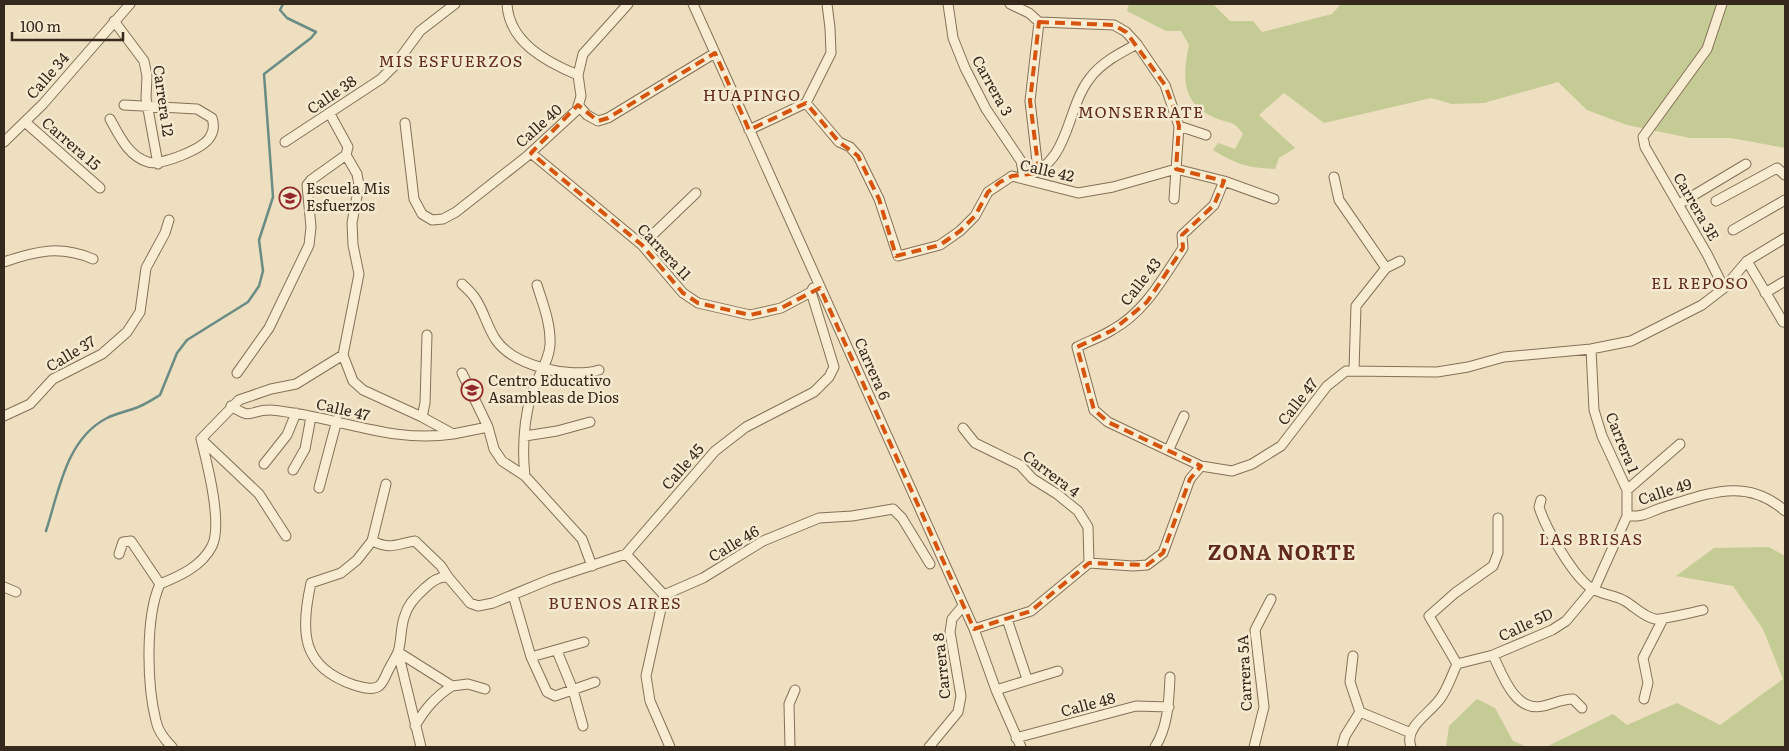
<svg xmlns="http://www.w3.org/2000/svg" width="1789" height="751" viewBox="0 0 1789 751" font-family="Literata,serif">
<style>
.green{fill:#c5cb94}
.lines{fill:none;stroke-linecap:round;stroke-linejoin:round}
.stream{stroke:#6a8c84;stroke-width:2.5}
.minor-casing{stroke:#867058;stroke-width:11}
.minor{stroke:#f8edd2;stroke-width:9}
.marked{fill:none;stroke:#d6540e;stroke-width:4;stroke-dasharray:10 6;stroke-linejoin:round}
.labels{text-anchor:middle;stroke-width:5;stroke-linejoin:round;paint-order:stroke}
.street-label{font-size:15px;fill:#35281c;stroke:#f5e9cf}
.poi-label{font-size:15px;fill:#35281c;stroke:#f5e9cf;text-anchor:start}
.neighbourhood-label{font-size:16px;letter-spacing:1px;fill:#612a1c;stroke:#f5e9cf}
.district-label{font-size:20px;font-weight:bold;letter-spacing:1px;fill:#612a1c;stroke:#f5e9cf}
</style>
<rect width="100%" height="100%" fill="#eddfbf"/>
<path class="green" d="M1129,4H1213L1230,21H1253L1262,32L1332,14L1341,4H1785V148L1731,138H1690L1627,125L1587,110L1558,82L1484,103L1452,104L1431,98L1324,123L1284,93L1259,115L1295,148L1279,158L1275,169C1248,168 1236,164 1213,150L1218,143L1235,149L1243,134C1234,121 1232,124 1218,119C1181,105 1182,78 1189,45L1181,31H1166L1127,11Z
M1769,547L1785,556V747H1546L1613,714L1627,725L1677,703L1720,725L1783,679L1763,629L1733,586L1676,576L1714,548Z
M1477,699L1495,708L1513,741L1527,747H1446L1449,726Z"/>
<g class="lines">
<path class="stream" d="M46,531C59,491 66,439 107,418C115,414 124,412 133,409C143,406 152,400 160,395L177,353L187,340L248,302L259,286L263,271L259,240L273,197L264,74L311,38L316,32L287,18L280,10L283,4"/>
<g class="minor-casing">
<path id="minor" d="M507,4C509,42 546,62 578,75
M693,4L974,629L996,690L1021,747
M827,4L830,28L831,53L806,103L839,142L850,147L858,156L879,199L898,256L940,245L960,231L975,216L988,192L1012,176L1078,193L1113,187L1176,169L1224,181L1274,199
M948,4L953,38L965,68L986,109L1021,161L1024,177C1071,163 1065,110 1090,78C1101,63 1120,53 1137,44
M1010,4L1029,13L1039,22L1114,25L1126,32L1137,44L1165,85L1179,126L1174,199
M1722,4L1707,49L1643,137L1645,147L1707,254L1724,288
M114,21L144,61L147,76L146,98L158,164
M578,105L587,115L598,121L608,118L715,53
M110,119C119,135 128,156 148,162C161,166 203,149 210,137C214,131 214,124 212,118L197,109L124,105
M25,122L100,188
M405,123L414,199L422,214L432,220L443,219L456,212L526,157L577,110L581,96L578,75L583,54L628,4
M1179,126L1206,135
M749,130L806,103
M4,142L43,104L130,4
M285,142L381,79L395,65L420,31L455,4
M531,153L642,245L683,293L698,303L750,315L781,308L811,292L813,288
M1038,170L1030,101L1039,22
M1334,177L1339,200L1386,268
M1716,201L1777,168L1785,175
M1679,204L1746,164
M1733,230L1785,200
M642,245L696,193
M1747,261L1783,322L1785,321
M4,262C36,251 60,245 93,259
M462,284C466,288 472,293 475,298C484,311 487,327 496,340C514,366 570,379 599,370
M1765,293L1785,281
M343,355L353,381L363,390L422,417L453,434L488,427
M1354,370L1356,306L1386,268L1400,261
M237,373L269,328L309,245L311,227L307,185L311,180L346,155
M462,373L488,427L494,449L502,461L525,476L582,539L592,566
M231,406C254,421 248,410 270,410C277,410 285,412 293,413C347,421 396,443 453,434
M4,416L30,404L53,379L102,354L127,332L140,312L146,268L165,233L169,220
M422,417L425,403L427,335
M963,428L975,443L1020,465L1033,479L1057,494L1078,511L1088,527L1089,563
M525,436L557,431L590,422
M201,439L259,494L286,536
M1169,449L1184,416
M264,464L287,435L296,413
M1201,466L1108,422L1094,410L1077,347C1089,341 1101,337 1112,330C1145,312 1163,278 1183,248L1182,235L1214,205L1224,181
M293,470L305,449L311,417
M525,476C522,449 524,421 531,395C536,379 549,362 550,345C551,324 543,304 537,285
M386,484L372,541L357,560L341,573L311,583C300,632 301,667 354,685C361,687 372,691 379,686C383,683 385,677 387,673C390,666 395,659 398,652C402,640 400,627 405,615C408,604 417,595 425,588C432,581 439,576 448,577L470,603L478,606L493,603L551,579L626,554L715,451L746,427L814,392L829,377L834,367L811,292
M319,488L337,420
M1627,490L1680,444
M1541,500L1539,507C1545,527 1575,580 1593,589C1603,595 1615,595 1625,601C1635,607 1644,617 1655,619C1660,620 1695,612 1703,610
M1627,516C1647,517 1649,511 1667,506C1710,493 1747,477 1785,511
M372,541C392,550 395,544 415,541L441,566L448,577
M119,554L123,542L131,541L160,584
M626,554L664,595L646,676L650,701L670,747
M4,587L16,592
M513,595L531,657L547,692L555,696L595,682
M664,595L703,578L763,541L819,518L852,516L893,509L902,518L930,564
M1007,619L1026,676
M974,629L1031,611L1089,563L1133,566L1147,565L1163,553L1190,479L1201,466L1232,471L1252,464L1281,446L1327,386L1346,371L1437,372L1468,367L1504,357L1591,349L1631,341L1702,305L1724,288L1747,261L1785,238
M557,651L573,690L583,726
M1493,655C1502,674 1515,713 1543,706C1553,704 1562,699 1573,699L1582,708
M1353,656L1350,682L1360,712
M531,657L584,642
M1457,664L1493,655L1552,630L1566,621L1596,585L1627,516V490L1602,436L1594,410L1591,349
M1457,664L1429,616L1455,593L1493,566L1498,553V518
M996,690L1058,671
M1644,699L1648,683L1643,658L1663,619
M1360,712L1411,733
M415,726C425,709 435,697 452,686
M1016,738L1136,706L1169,707
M172,747C165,740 158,731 156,721C147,686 145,617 160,584C180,576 202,566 212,546C223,524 207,463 201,439L239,400L271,389L296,384L343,355L359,274L353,245L352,223L359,185L357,174L346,155L348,147L330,114
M421,747L398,652L452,686L468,684L485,689
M790,747L789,704L795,690
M929,747L958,712L961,696L950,632L952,619L963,606
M1155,747C1168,727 1169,701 1170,677
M1254,747L1264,707L1255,630L1271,599
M1342,747L1345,736L1360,712
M1411,747C1403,726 1433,712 1442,696C1448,687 1452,675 1457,664"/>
</g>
<use href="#minor" class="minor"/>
</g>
<path class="marked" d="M1039,22L1114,25L1126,32L1165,85L1175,111L1179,126L1176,169L1224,181L1214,205L1182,235L1183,248L1147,302L1113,330L1077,347L1094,410L1108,422L1201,466L1190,479L1163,553L1147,565L1089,563L1031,611L974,629L820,288L781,308L750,315L698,303L683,293L642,245L531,153L578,105L598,121L608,118L715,53L749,130L806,103L839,142L858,156L879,199L896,256L940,245L960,231L975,216L988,192L1000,182L1012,176L1039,173L1030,101Z"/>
<defs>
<g id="school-ring" transform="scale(1.125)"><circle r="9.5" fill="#f5e9cf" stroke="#94292a" stroke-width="1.5"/><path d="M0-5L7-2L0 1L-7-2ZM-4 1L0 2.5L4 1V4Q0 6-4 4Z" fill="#94292a"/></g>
</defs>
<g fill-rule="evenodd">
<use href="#school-ring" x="290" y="198"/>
<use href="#school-ring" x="472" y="390"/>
</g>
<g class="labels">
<g class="street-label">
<text transform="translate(48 76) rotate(-49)" y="5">Calle 34</text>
<text transform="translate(992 86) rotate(61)" y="5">Carrera 3</text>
<text transform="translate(332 95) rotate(-34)" y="5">Calle 38</text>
<text transform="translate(163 101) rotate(82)" y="5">Carrera 12</text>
<text transform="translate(539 126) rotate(-42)" y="5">Calle 40</text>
<text transform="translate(71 144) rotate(41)" y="5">Carrera 15</text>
<text transform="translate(1047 171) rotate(13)" y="5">Calle 42</text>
<text transform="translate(1696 207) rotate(60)" y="5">Carrera 3E</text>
<text transform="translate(664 252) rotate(47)" y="5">Carrera 11</text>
<text transform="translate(1141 282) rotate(-52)" y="5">Calle 43</text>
<text transform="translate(71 354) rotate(-31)" y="5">Calle 37</text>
<text transform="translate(872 369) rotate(66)" y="5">Carrera 6</text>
<text transform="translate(1298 402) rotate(-52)" y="5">Calle 47</text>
<text transform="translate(343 410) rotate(13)" y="5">Calle 47</text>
<text transform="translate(1622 443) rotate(68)" y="5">Carrera 1</text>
<text transform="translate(683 467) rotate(-49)" y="5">Calle 45</text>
<text transform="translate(1051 474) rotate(37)" y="5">Carrera 4</text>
<text transform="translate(1665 492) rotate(-18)" y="5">Calle 49</text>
<text transform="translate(734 544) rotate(-31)" y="5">Calle 46</text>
<text transform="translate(1526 625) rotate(-25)" y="5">Calle 5D</text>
<text transform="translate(942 666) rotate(-96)" y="5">Carrera 8</text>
<text transform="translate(1245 673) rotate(-93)" y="5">Carrera 5A</text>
<text transform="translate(1088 705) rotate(-15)" y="5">Calle 48</text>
</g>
<g class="poi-label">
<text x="306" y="194">Escuela Mis<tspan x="306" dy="17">Esfuerzos</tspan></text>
<text x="488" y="386">Centro Educativo<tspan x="488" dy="17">Asambleas de Dios</tspan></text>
</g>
<g class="neighbourhood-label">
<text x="451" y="67">MIS ESFUERZOS</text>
<text x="752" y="101">HUAPINGO</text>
<text x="1141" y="118">MONSERRATE</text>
<text x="1700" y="289">EL REPOSO</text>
<text x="1591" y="545">LAS BRISAS</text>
<text x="615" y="609">BUENOS AIRES</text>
</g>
<g class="district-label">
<text x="1282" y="560">ZONA NORTE</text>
</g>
</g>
<rect width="1789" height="751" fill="none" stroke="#35281c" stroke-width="10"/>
<path d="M12 32v8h111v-8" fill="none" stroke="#35281c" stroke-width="2.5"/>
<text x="20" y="32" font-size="15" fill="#35281c" stroke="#f5e9cf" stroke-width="4" paint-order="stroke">100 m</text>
</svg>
